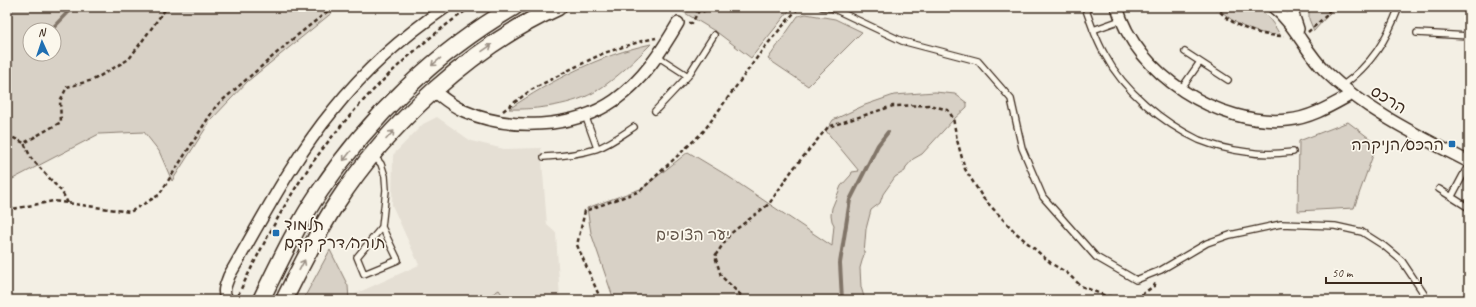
<svg xmlns="http://www.w3.org/2000/svg" width="1476" height="307" viewBox="0 0 1476 307" font-family="Caveat,'Playpen Sans Hebrew',sans-serif">
<style>
.built{fill:#e5dfd4}
.green{fill:#d8d1c6;stroke:#8a7e72;fill-rule:evenodd}
.lines{fill:none;stroke-linecap:round;stroke-linejoin:round}
.stream{stroke:#817468;stroke-width:4}
.service-casing{stroke:#3b2a1e;stroke-width:8}
.minor-casing{stroke:#3b2a1e;stroke-width:14}
.secondary-casing{stroke:#3b2a1e;stroke-width:19}
.path{stroke:#3b2a1e;stroke-width:2.5;stroke-dasharray:4 3;stroke-linecap:butt}
.service{stroke:#fbf7ec;stroke-width:5.5}
.minor{stroke:#fbf7ec;stroke-width:11}
.secondary{stroke:#fbf7ec;stroke-width:16}
.oneway{stroke:#9b9085}
.poi-dot{fill:#1f6fb2;stroke:#fbf7ec;stroke-width:1.5}
.labels{text-anchor:middle;stroke-width:3.5;stroke-linejoin:round;paint-order:stroke}
.street-label{font-size:16px;fill:#3b2a1e;stroke:#fbf7ec}
.poi-label{font-size:16px;fill:#3b2a1e;stroke:#fbf7ec;text-anchor:end}
.park-label{font-size:16px;fill:#625448;stroke:#fbf7ec}
</style>
<rect width="100%" height="100%" fill="#f3efe4"/>
<filter id="ink" filterUnits="userSpaceOnUse"><feTurbulence type="fractalNoise" baseFrequency=".025" numOctaves="2"/><feDisplacementMap in="SourceGraphic" scale="8" xChannelSelector="R" yChannelSelector="G"/><feConvolveMatrix kernelMatrix="1 2 1 2 8 2 1 2 1" color-interpolation-filters="sRGB"/></filter>
<g filter="url(#ink)">
<path class="built" d="M437,117L471,141L504,149L541,148L547,225L556,233L560,299L558,300H355V294L419,265L392,205L393,155L423,124Z
M126,293L136,300H45V296Z"/>
<path class="green" d="M7,7H339L248,81L211,120L172,181L159,151L144,132L99,134L7,182ZM30,30H54V54H30Z
M675,7H792L751,58L718,33Z
M1217,7C1251,7 1262,2 1280,35C1254,34 1236,26 1217,7Z
M1309,7H1335L1314,31L1309,19Z
M806,14L835,19L862,32L808,86L768,59L798,16Z
M651,44C634,61 618,77 598,90C575,105 535,110 509,109C552,80 600,55 651,44Z
M935,92L955,94L967,103V107L953,120L922,154L913,159L906,167L905,171L895,177L883,194L880,203L871,210L866,229L864,254L860,268L861,287L865,300H614L591,233L587,208L643,188L688,152L723,173L832,246L834,225L832,221L831,215L832,208L841,186L851,175L852,172L859,171L826,131L833,120L865,105L894,95Z
M1348,122L1377,144L1354,208L1298,211L1299,141Z
M330,250L348,286L349,300H303Z
M499,290L506,300H483Z
M90,296V300H53V298Z"/>
<g class="lines">
<path class="stream" d="M51,30L73,7
M842,300L840,263L850,200L878,145L888,132"/>
<g class="service-casing">
<path id="service" d="M822,7L832,8L902,41L978,61L1011,99L1022,148L1043,197L1096,257L1136,280L1161,270L1207,243L1230,235L1281,224L1335,226L1362,232L1384,246L1402,261L1424,294L1426,300
M1085,7C1091,24 1096,40 1105,55C1124,91 1163,123 1199,140C1214,146 1231,150 1247,152C1262,155 1277,154 1293,152
M1093,30L1121,20
M1417,33L1469,36
M1185,52L1228,80
M657,56L688,76
M1342,86C1372,64 1386,41 1399,7
M1181,89L1200,62
M655,111L688,76L714,35
M585,115L597,148
M373,155L381,164L385,176L386,190L382,227L398,260L364,274L357,257L382,227
M544,157C562,156 580,154 596,149C610,144 622,135 634,127
M1439,189L1469,208
M1452,196L1469,164"/>
</g>
<g class="minor-casing">
<path id="minor" d="M1117,7C1136,74 1219,127 1288,120C1311,118 1332,105 1352,94
M1273,7C1295,24 1305,51 1325,71C1366,111 1419,136 1469,162
M1292,7L1294,17L1298,29
M434,91C443,98 452,106 464,111C509,131 574,129 615,100C643,80 661,52 678,23
M228,300C221,292 226,285 229,276C262,219 292,160 334,109C365,70 405,35 446,7"/>
</g>
<g class="secondary-casing">
<path id="secondary" d="M261,300C279,263 297,225 320,191C370,117 436,52 514,7
M284,300C300,268 316,235 336,204C387,125 472,46 558,7"/>
</g>
<path class="path" d="M690,7L693,10L702,12L711,7
M1215,7C1234,27 1257,36 1284,36
M689,23H692L698,12
M1308,32L1326,16L1331,7
M503,111L531,90L567,71L604,53L642,41L656,38
M7,135L24,143
M68,203L62,192L31,158L24,143L61,122L60,101L67,87L93,80L129,59L167,7
M7,210L54,201L130,212L159,195L216,106L294,38L333,7
M238,295C257,256 277,217 300,181C343,115 407,51 471,7
M601,300L577,245L585,211L640,191L703,132L764,48L799,7
M746,300L721,276L715,256L730,234L769,204L793,169L828,127L893,106L930,105L948,110L953,118L957,140L965,169L983,198L1015,232L1052,264L1067,273L1081,286L1106,296L1123,298L1138,297L1154,286L1157,281"/>
<use href="#service" class="service"/>
<use href="#minor" class="minor"/>
<use href="#secondary" class="secondary"/>
</g>
<defs><path id="oneway-shaft" d="M-6 0H5M1.5-3L5.5 0L1.5 3" fill="none" stroke-width="1.6" stroke-linecap="round" stroke-linejoin="round"/></defs>
<g class="oneway">
<use href="#oneway-shaft" transform="translate(487 48) rotate(-35)"/>
<use href="#oneway-shaft" transform="translate(436 62) rotate(140)"/>
<use href="#oneway-shaft" transform="translate(390 135) rotate(-48)"/>
<use href="#oneway-shaft" transform="translate(347 156) rotate(128)"/>
<use href="#oneway-shaft" transform="translate(302 265) rotate(-62)"/>
</g>
</g>
<g class="poi-dot">
<rect x="1448" y="140" width="8" height="8" rx="2"/>
<rect x="272" y="229" width="8" height="8" rx="2"/>
</g>
<g class="labels">
<g class="street-label">
<text transform="translate(1389 99) rotate(32)" y="6">הרכס</text>
</g>
<g class="poi-label">
<text x="1444" y="150">הרכס/הניקרה</text>
<text x="284" y="230" text-anchor="start">תלמוד<tspan x="284" dy="18">תורה/דרך קדם</tspan></text>
</g>
<g class="park-label">
<text x="693" y="240">יער הצופים</text>
</g>
</g>
<rect width="1476" height="307" fill="none" stroke="#fbf7ec" stroke-width="24"/>
<rect x="12" y="12" width="1452" height="283" fill="none" stroke="#3b2a1e" stroke-width="1.5" filter="url(#ink)"/>
<g transform="translate(42 42) rotate(357)"><circle r="19" fill="#fbf7ec" stroke="#aea59a"/>
<path d="M0-3L7 15L0 10L-7 15Z" fill="#1f6fb2"/>
<text y="-6" font-size="11" font-weight="bold" text-anchor="middle" fill="#3b2a1e">N</text>
</g>
<path d="M1326 277v6h95v-6" fill="none" stroke="#3b2a1e" stroke-width="2"/>
<text x="1332" y="277" font-size="12" fill="#3b2a1e" stroke="#fbf7ec" stroke-width="3" paint-order="stroke">50 m</text>
</svg>
